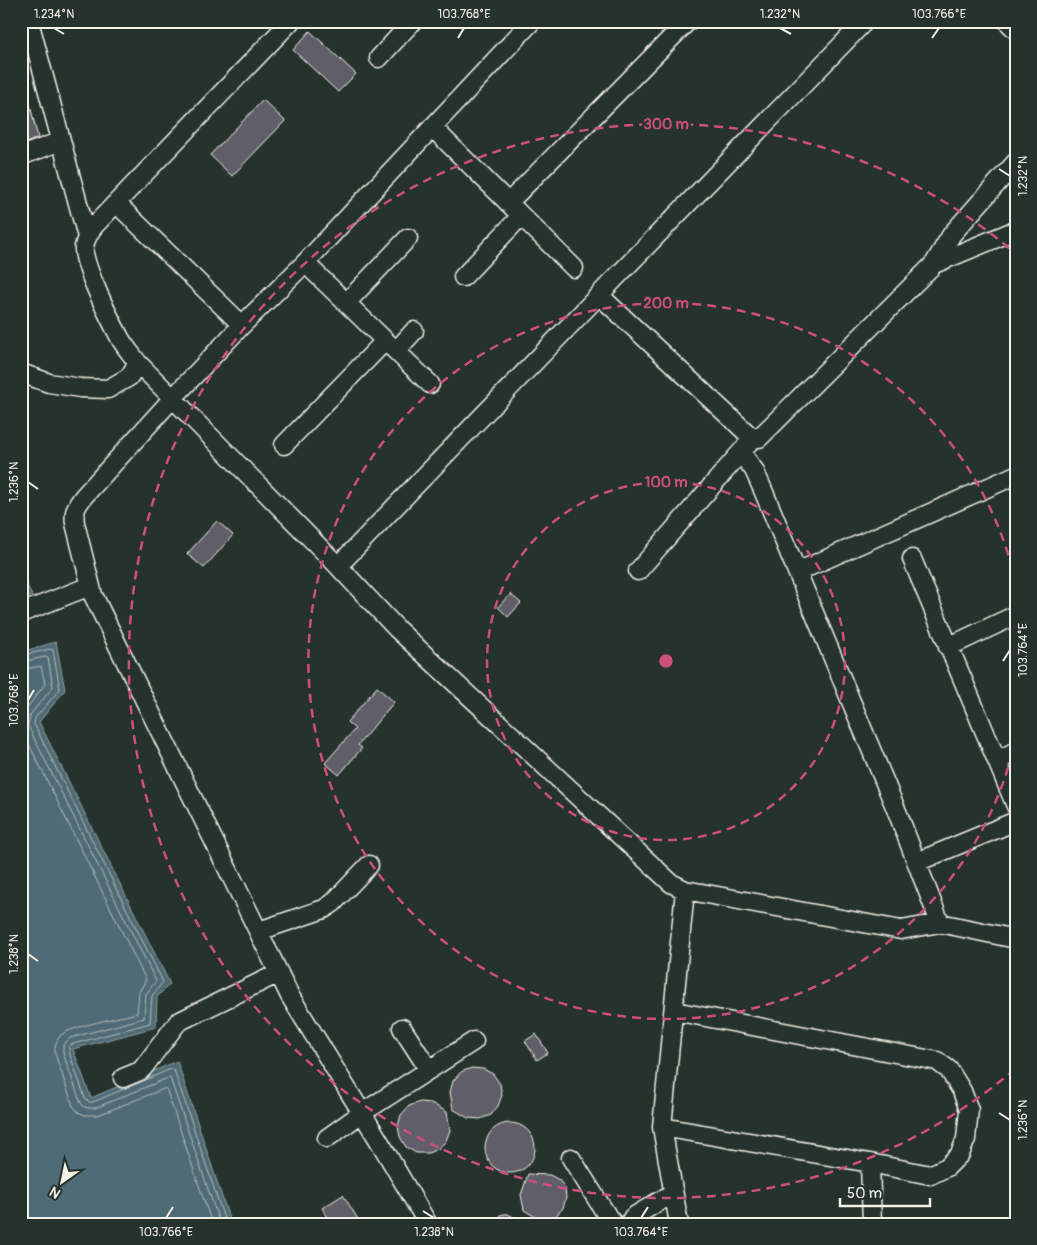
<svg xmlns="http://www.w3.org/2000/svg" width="1037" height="1245" viewBox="0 0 1037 1245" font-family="Pangolin,sans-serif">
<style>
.water{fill:#506c76;stroke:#92a1a4}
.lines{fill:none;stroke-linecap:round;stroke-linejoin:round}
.shore{stroke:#b2bcba;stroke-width:1}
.building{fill:#615e69;stroke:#f4f1e8}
.minor-casing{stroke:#f4f1e8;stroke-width:21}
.minor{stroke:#26332d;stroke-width:18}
.ticks{fill:none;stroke:#f4f1e8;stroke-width:2}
.ring{fill:none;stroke:#ce4e7e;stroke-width:2.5;stroke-dasharray:9 6}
.centre{fill:#ce4e7e;stroke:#26332d;stroke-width:2.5}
.ring-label{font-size:15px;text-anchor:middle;font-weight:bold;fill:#ce4e7e;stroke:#26332d;stroke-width:5;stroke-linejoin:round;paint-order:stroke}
.neatline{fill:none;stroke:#f4f1e8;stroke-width:2}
.ticks-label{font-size:12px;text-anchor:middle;fill:#f4f1e8}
</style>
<rect width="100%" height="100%" fill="#26332d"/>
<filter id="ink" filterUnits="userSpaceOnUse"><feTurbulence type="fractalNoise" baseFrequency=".02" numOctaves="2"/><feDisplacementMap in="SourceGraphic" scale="10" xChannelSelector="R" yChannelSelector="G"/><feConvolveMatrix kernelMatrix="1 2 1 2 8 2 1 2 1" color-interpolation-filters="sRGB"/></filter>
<g filter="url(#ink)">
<path class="water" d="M21,571L32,596L21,600Z
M56,642L65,690L39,722L170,984L157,997L156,1027L73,1049L91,1098L177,1061L231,1224H21V652Z"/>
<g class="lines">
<path class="shore" d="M21,656L50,649L53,650L60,689L35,718L34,724L163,982L152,996L150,1023L73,1044L69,1046V1052L85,1098L89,1102H93L171,1069L174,1070L226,1224
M21,662L45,657L48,658L53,687L30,715L28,726L156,981L146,994L144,1018L70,1038L63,1045V1053L80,1101L83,1106L88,1108H95L168,1078H170L220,1224
M21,670L41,666L45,684L21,716
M21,728L146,980L139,992L137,1013C122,1017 69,1027 61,1035C56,1041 54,1047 55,1054L73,1106L78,1112L85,1115H98L166,1088L212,1224"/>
</g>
<path class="building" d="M310,31L356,74L338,92L293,50Z
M25,84L38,138L21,145V85Z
M263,100L285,121L232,176L210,155Z
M217,521L233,535L204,568L187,554Z
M510,594L521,603L508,617L498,607Z
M377,687L394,702L358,745L362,748L339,775L325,763L355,729L347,722Z
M536,1034L548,1053L537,1060L525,1041Z
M472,1068L483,1069L493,1074L500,1084L502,1095L498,1106L491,1115L480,1119L468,1118L453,1109L450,1092L453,1081L461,1072Z
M420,1102L431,1103L447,1112L450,1130L446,1141L438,1149L428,1153H416L406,1147L400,1137L398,1126L401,1115L409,1106Z
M485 1148a25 25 0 1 1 50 0a25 25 0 1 1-50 0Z
M528,1174L550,1175L559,1180L565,1188L566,1198L563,1208L553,1219L537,1218L524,1210L521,1195Z
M343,1195L361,1224H332L322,1208Z
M504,1214H508L526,1224H492L500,1215Z"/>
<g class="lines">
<g class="minor-casing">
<path id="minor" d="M29,21L87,237
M291,21L94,226C89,233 85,239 84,247C82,264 111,321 120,338C125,347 132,355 138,363L338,566L397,629L671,883L685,890L901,930L940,923L1016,939
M1007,21L1016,30
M379,58L413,21
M432,127L574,268
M21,156L61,141
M116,203L242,325
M508,203L688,21
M305,263L430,384
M934,264L952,234L1016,162
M463,277L521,216
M599,295L865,21
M346,303L408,238
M396,351L414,331
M21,373L49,383L80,388L108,389L129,377L138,363
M284,445L385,341
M741,452L754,470L763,490L898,814L940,923
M912,559L1016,806
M338,566L599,295L747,433L753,438H759L934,264L1016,230
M638,571L748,444
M797,572L1016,475
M21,613L90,586
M948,647L1016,615
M997,761L1016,751
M917,862L1016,821
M259,931L324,909L333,903L369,865
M402,1028L429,1070
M123,1078L140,1071L143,1068L178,1022L279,973
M662,1127L870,1163L930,1175L947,1167L960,1154L966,1139L969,1110L962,1091L949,1070L937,1061L674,1011
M327,1138L362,1113L474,1041
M571,1158L608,1217L614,1224
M870,1163L872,1224
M428,1224L378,1139L290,996L93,595L75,523C73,511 77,505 84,496L172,399L242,325L305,263L532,21
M629,1224L633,1217L673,1193
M679,1224L662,1127L685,890"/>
</g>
<use href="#minor" class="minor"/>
</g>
</g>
<path class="ticks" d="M54,28L64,34M780,28L791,34M458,38L464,28M932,38L939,28M999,169L1010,176M28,482L38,489M1003,661L1010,650M28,700L34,690M28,954L38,961M999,1113L1010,1120M423,1211L434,1218M166,1218L173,1207M641,1218L648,1207"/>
<g class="ring">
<circle cx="666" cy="661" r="179"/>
<path d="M1016 738A358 358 0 1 1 1016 584"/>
<path d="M1015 1069A537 537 0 1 1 1015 253"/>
</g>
<circle cx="666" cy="661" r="8" class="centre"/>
<g class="ring-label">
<text x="666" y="129">300 m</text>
<text x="666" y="308">200 m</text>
<text x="666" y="487">100 m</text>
</g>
<rect width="1037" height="1245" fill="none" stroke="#26332d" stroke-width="55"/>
<g transform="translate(62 1182) rotate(213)" stroke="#26332d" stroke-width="4" paint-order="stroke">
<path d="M0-4L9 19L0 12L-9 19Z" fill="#f4f1e8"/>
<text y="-8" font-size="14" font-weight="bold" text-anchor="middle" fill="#f4f1e8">N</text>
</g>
<path d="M840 1198v8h90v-8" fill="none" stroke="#f4f1e8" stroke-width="2.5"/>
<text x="847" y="1198" font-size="15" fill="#f4f1e8" stroke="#26332d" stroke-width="4" paint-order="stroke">50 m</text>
<rect x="28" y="28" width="982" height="1190" class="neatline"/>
<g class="ticks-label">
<text x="54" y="18">1.234°N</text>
<text x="464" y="18">103.768°E</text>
<text x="780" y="18">1.232°N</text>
<text x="939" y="18">103.766°E</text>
<text transform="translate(1023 176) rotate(-90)" y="4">1.232°N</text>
<text transform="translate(14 482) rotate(-90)" y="4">1.236°N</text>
<text transform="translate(1023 650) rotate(-90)" y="4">103.764°E</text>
<text transform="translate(14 700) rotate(-90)" y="4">103.768°E</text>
<text transform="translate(14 954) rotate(-90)" y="4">1.238°N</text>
<text transform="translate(1023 1120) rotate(-90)" y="4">1.236°N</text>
<text x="166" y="1236">103.766°E</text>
<text x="434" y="1236">1.238°N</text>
<text x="641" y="1236">103.764°E</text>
</g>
</svg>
